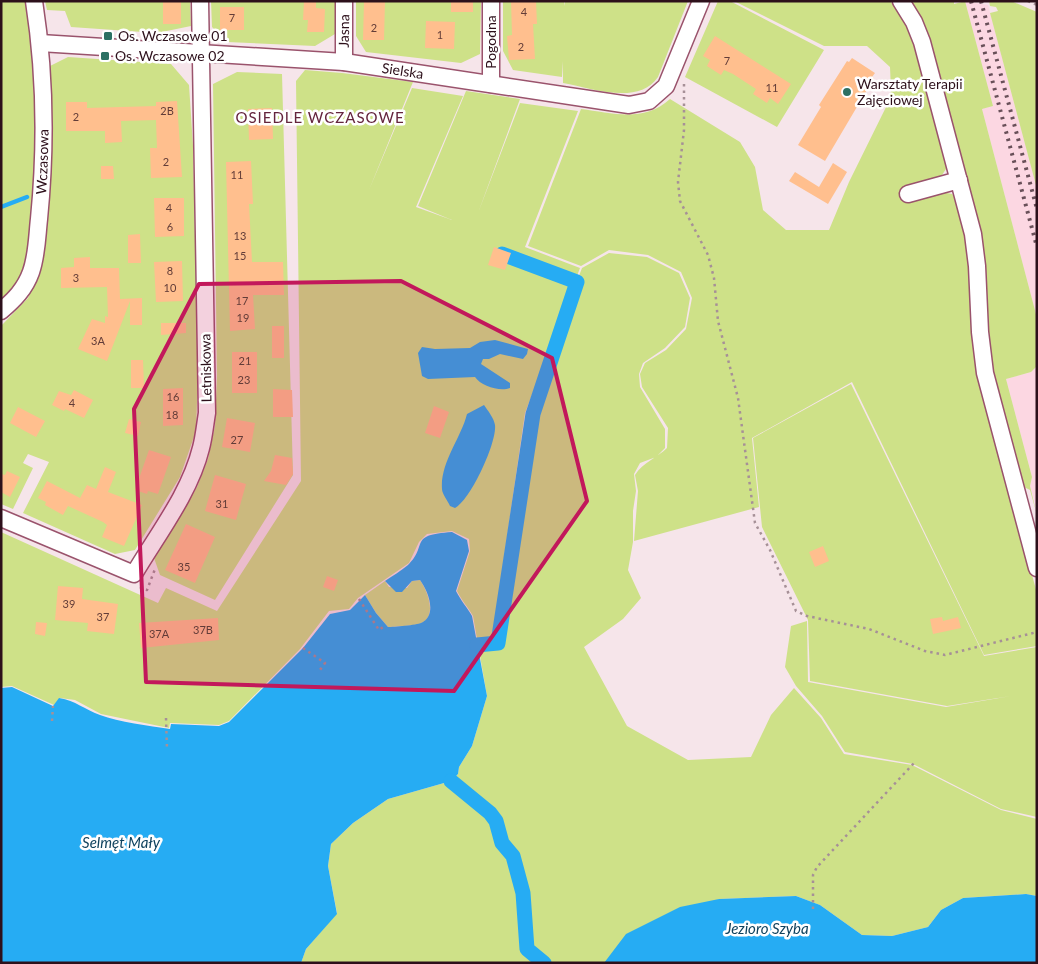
<svg xmlns="http://www.w3.org/2000/svg" width="1038" height="964" viewBox="0 0 1038 964" font-family="Lato,sans-serif">
<style>
.built{fill:#fcd7e2}
.green{fill:#cee188}
.water{fill:#26acf3}
.lines{fill:none;stroke-linecap:round;stroke-linejoin:round}
.stream{stroke:#26acf3;stroke-width:4.5}
.canal{stroke:#26acf3;stroke-width:15}
.building{fill:#ffbf8e}
.minor-casing{stroke:#9a536c;stroke-width:19}
.path{stroke:#a69097;stroke-width:2.5;stroke-dasharray:2.5 4;stroke-linecap:butt}
.minor{stroke:#fff;stroke-width:16}
.rail{stroke:#695059;stroke-width:4;stroke-dasharray:2.5 5;stroke-linecap:butt}
.marked{fill:#c2185b;fill-opacity:0.2;stroke:#c2185b;stroke-width:4;stroke-linejoin:round}
.poi-dot{fill:#2c7063;stroke:#fff;stroke-width:2}
.labels{text-anchor:middle;stroke-width:5;stroke-linejoin:round;paint-order:stroke}
.number-label{font-size:11px;fill:#623c38}
.street-label{font-size:14px;fill:#2d101b;stroke:#fff}
.poi-label{font-size:14px;fill:#2d101b;stroke:#fff;text-anchor:start}
.neighbourhood-label{font-size:15px;letter-spacing:1px;fill:#64243d;stroke:#fff}
.water-label{font-size:15px;font-style:italic;fill:#0f425e;stroke:#fff}
</style>
<rect width="100%" height="100%" fill="#f6e5ea"/>
<path class="built" d="M965,1L988,5L1037,189V318L982,109L993,106Z
M1037,366V510L1030,486L1032,477L1006,379L1031,372Z"/>
<path class="green" d="M1,1H26L31,33L37,151L28,260L18,285L1,301Z
M45,1H190L191,26L157,33L71,27L65,11L47,10Z
M211,1H335V34L315,46L227,42L212,27Z
M356,1H481L480,54L461,63L366,52L356,36Z
M503,1H564L565,6V1H688L658,77C638,106 592,88 563,83V61L562,77L513,70L503,51Z
M718,1H730L824,50L777,127L685,77Z
M734,1H890C921,35 935,120 948,166L940,178L942,192L952,194L956,198L965,232L982,396L1037,593V646L984,655L852,382L752,438L759,507L634,541L638,491L635,475C643,462 657,458 667,448L668,428L642,387L640,374L645,363L666,350L686,329L692,298L681,272L648,255L609,250L581,266L528,246L581,109C612,113 644,123 670,99L740,142L755,167L763,210L786,230H829L849,182L889,101L891,90L890,67L867,46H824Z
M910,1H954V4L965,1L993,106L982,109L1037,318V366L1031,372L1006,379L1032,477L1030,486L1037,515L1030,490L1022,486L991,369L985,314Z
M989,1H1011L1037,12V189L990,13L998,11L996,7L990,6Z
M68,57L171,64L189,85L193,146L198,373L196,431L180,477L135,550L115,554L23,513L49,462L28,454L23,463L33,468L13,509L1,504V326L28,298L37,277L46,68Z
M305,70L342,73L413,82L369,190L412,88L463,96L416,207L452,220L418,206L466,91L520,99L478,213L520,103L578,111L525,247L580,268L525,413L500,585L526,414L582,268L609,253L647,257L679,273L690,298L685,327L665,348L643,363L639,374L640,387L665,429V448L656,457L640,463L634,474L636,491L633,511V542L628,570L641,598L623,619L584,647L627,726L688,760L751,757L771,715L794,688L821,718L844,754L912,765L1001,810L1037,819V896L1026,894L963,898L941,910L928,927L892,936L862,935L820,905L796,896L719,899L604,963H301L306,949L337,913L328,866L331,844L353,823L388,799L451,781L458,774L459,767L472,746L487,696L473,616C468,607 462,601 457,591L470,551L469,539L452,531L427,534L419,542L409,563L358,598L349,609L329,611L300,649L229,721L219,725L170,723L169,728L101,714L75,700L60,698L54,705L12,686L1,687V532L158,603L166,588L217,611L301,481L296,81Z
M237,72L282,74L293,475L215,600L160,575L154,558L197,487L208,459L215,426L217,375L213,84Z
M851,384L984,656L1037,647V817L1001,809L913,764L845,752L822,716L796,686L785,667L791,626L807,621L808,682L946,707L1011,696L947,706L810,681L808,620L762,527L753,438Z
M420,580C427,590 439,618 419,624C416,625 393,627 388,627L376,613L365,595L385,581L389,587L407,588L412,581Z"/>
<path class="water" d="M495,340L528,349L527,354L523,359L500,354L489,359H483L481,364L510,383V388C500,392 481,386 475,377L428,379L422,376L418,353L422,347L435,349L470,348L480,342Z
M484,405C488,411 494,418 495,425C497,443 470,501 455,508L450,506C448,501 442,494 442,489C440,463 461,438 467,414Z
M452,532L467,540L469,551L456,591C461,601 467,607 472,616L487,696L472,746L459,767L458,774L451,781L388,799L353,823L331,844L328,866L337,914L306,949L301,963H1V688L12,687L53,706L59,698C76,701 84,709 100,715C119,722 149,726 170,729L171,724L219,726L229,722L303,648L330,614L350,610L365,595L376,613L388,627C393,627 417,625 421,623C438,615 428,591 420,580L412,581L402,592H396L385,581C392,576 401,571 408,565C429,545 407,535 452,532Z
M1026,894L1037,896V963H604L626,934L680,907L719,899L796,896L820,905L862,935L892,936L928,927L941,910L963,898Z"/>
<g class="lines">
<path class="stream" d="M1,207L27,197"/>
<path class="canal" d="M477,645L498,643L533,414L577,282L502,254
M451,781L490,813L496,821L502,843L513,856L523,893L527,949L544,963"/>
</g>
<path class="building" d="M163,1H181V24H163Z
M304,1H316V8L325,9L324,32H307L308,20H303Z
M364,1H385L384,40H363Z
M451,1H473V12H451Z
M511,1H536L537,24H533L535,59L509,60L507,36L512,35Z
M220,7H244V30H220Z
M426,21L455,22L454,49L425,48Z
M715,36L791,84L778,104L770,98L767,103L753,94L756,89L733,74L724,70L721,75L707,66L710,60L703,56Z
M852,58L875,73L872,77L874,78L825,161L798,145L821,107L819,105L847,61L849,62Z
M177,101L182,177L151,178L150,148H157L156,120L121,121L122,142L105,143V131H66V102H87V108L156,106V102Z
M272,108L273,139L249,140L248,109Z
M251,161L253,204H249L252,262H283L284,295H253L255,329L230,331L226,162Z
M833,163L847,172L828,204L789,181L795,172L819,187Z
M101,166H113L114,179H101Z
M154,198H184V236L155,237Z
M140,234L141,263H128V235Z
M494,247L511,253L505,270L488,265Z
M90,257V268H119L120,299L142,298V325H130V301L107,361L78,349L92,319L105,323V316L108,317L107,287L61,288V268L74,267V258Z
M182,261L183,301L156,302L154,262Z
M161,323H186V333L161,335Z
M272,326H284V358H272Z
M232,352H257V393H232Z
M131,360H143L144,388H131Z
M183,388V425L163,426V389Z
M273,389L292,390L293,417H273Z
M74,390L93,400L84,418L65,409L64,411L52,405L59,391L71,395Z
M434,406L449,412L440,438L425,433Z
M18,407L45,421L36,437L10,423Z
M227,418L255,423L250,452L222,447Z
M129,419L141,422L138,436L125,433Z
M149,450L171,457L158,494L148,491L147,494L135,490Z
M275,455L292,458L293,474L286,485L264,481L271,471Z
M105,467L116,472L108,492L142,505L124,546L102,537L107,525L103,522L68,506L63,515L45,505L46,502L38,498L47,481L80,498L87,485L96,489Z
M7,471L20,477L10,497L1,492V474L5,475Z
M215,475L246,484L236,520L205,511Z
M186,524L215,537L195,583L165,570Z
M823,546L829,561L815,567L809,552Z
M327,576L338,580L334,591L323,587Z
M58,586L83,588L82,599L118,604L114,634L87,631L88,623L55,620Z
M942,617L943,621L958,617L961,628L933,634L930,619Z
M218,618L219,640L141,648L139,623Z
M36,622L47,623L45,636L35,634Z"/>
<g class="lines">
<g class="minor-casing">
<g id="minor">
<path d="M901,1L914,22L922,42L973,234L977,266L980,332L985,373L1037,568"/>
<path id="s1" d="M40,43L344,62L629,105L649,101L666,86L701,1"/>
<path d="M344,62V1"/>
<path d="M491,84V1"/>
<path d="M908,194L959,180"/>
<path id="s2" d="M1,311C14,300 25,289 31,272C37,255 37,237 39,219C46,148 45,72 34,1"/>
<path d="M1,518L134,574C157,535 190,493 201,448C204,437 205,425 207,413L200,1"/>
</g>
</g>
<path class="path" d="M1028,1L1037,5
M684,84V130L678,182L680,201L708,255L714,278L718,321L738,398L755,523L770,550L796,611L807,616L869,629L925,651L945,655L1037,632
M140,587L147,590L155,569
M359,599L379,630L383,627
M303,648L325,663L320,670
M166,718L167,749
M52,721L53,706
M813,909V875L817,867L914,763"/>
<use href="#minor" class="minor"/>
<path class="rail" d="M971,1L1037,247
M981,1L1037,209"/>
</g>
<path class="marked" d="M401,281L552,358L587,501L454,691L146,682L134,409L199,284Z"/>
<g class="poi-dot">
<rect x="103" y="31" width="10" height="10" rx="2.5"/>
<rect x="100" y="51" width="10" height="10" rx="2.5"/>
<circle cx="847" cy="92" r="5"/>
</g>
<g class="labels">
<g class="number-label">
<text x="524" y="16">4</text>
<text x="232" y="22">7</text>
<text x="374" y="32">2</text>
<text x="440" y="39">1</text>
<text x="521" y="51">2</text>
<text x="727" y="65">7</text>
<text x="772" y="92">11</text>
<text x="167" y="115">2B</text>
<text x="76" y="121">2</text>
<text x="166" y="166">2</text>
<text x="237" y="179">11</text>
<text x="169" y="212">4</text>
<text x="170" y="231">6</text>
<text x="240" y="240">13</text>
<text x="240" y="260">15</text>
<text x="170" y="275">8</text>
<text x="76" y="282">3</text>
<text x="170" y="292">10</text>
<text x="242" y="305">17</text>
<text x="243" y="322">19</text>
<text x="98" y="345">3A</text>
<text x="245" y="365">21</text>
<text x="244" y="384">23</text>
<text x="173" y="401">16</text>
<text x="72" y="407">4</text>
<text x="172" y="419">18</text>
<text x="237" y="444">27</text>
<text x="222" y="508">31</text>
<text x="184" y="571">35</text>
<text x="69" y="608">39</text>
<text x="103" y="621">37</text>
<text x="203" y="634">37B</text>
<text x="159" y="638">37A</text>
</g>
<g class="street-label">
<text transform="translate(344 31) rotate(-89)" y="5">Jasna</text>
<text transform="translate(491 42) rotate(-90)" y="5">Pogodna</text>
<text dy="5" stroke="none"><textPath href="#s1" startOffset="364">Sielska</textPath></text>
<text dy="5" stroke="none"><textPath href="#s2" startOffset="161">Wczasowa</textPath></text>
<text transform="translate(206 368) rotate(-91)" y="5">Letniskowa</text>
</g>
<g class="poi-label">
<text x="118" y="41">Os. Wczasowe 01</text>
<text x="115" y="61">Os. Wczasowe 02</text>
<text x="857" y="89">Warsztaty Terapii<tspan x="857" dy="16">Zajęciowej</tspan></text>
</g>
<g class="neighbourhood-label">
<text x="320" y="123">OSIEDLE WCZASOWE</text>
</g>
<g class="water-label">
<text x="121" y="848">Selmęt Mały</text>
<text x="767" y="934">Jezioro Szyba</text>
</g>
</g>
<rect width="1038" height="964" fill="none" stroke="#2d101b" stroke-width="5"/>
</svg>
